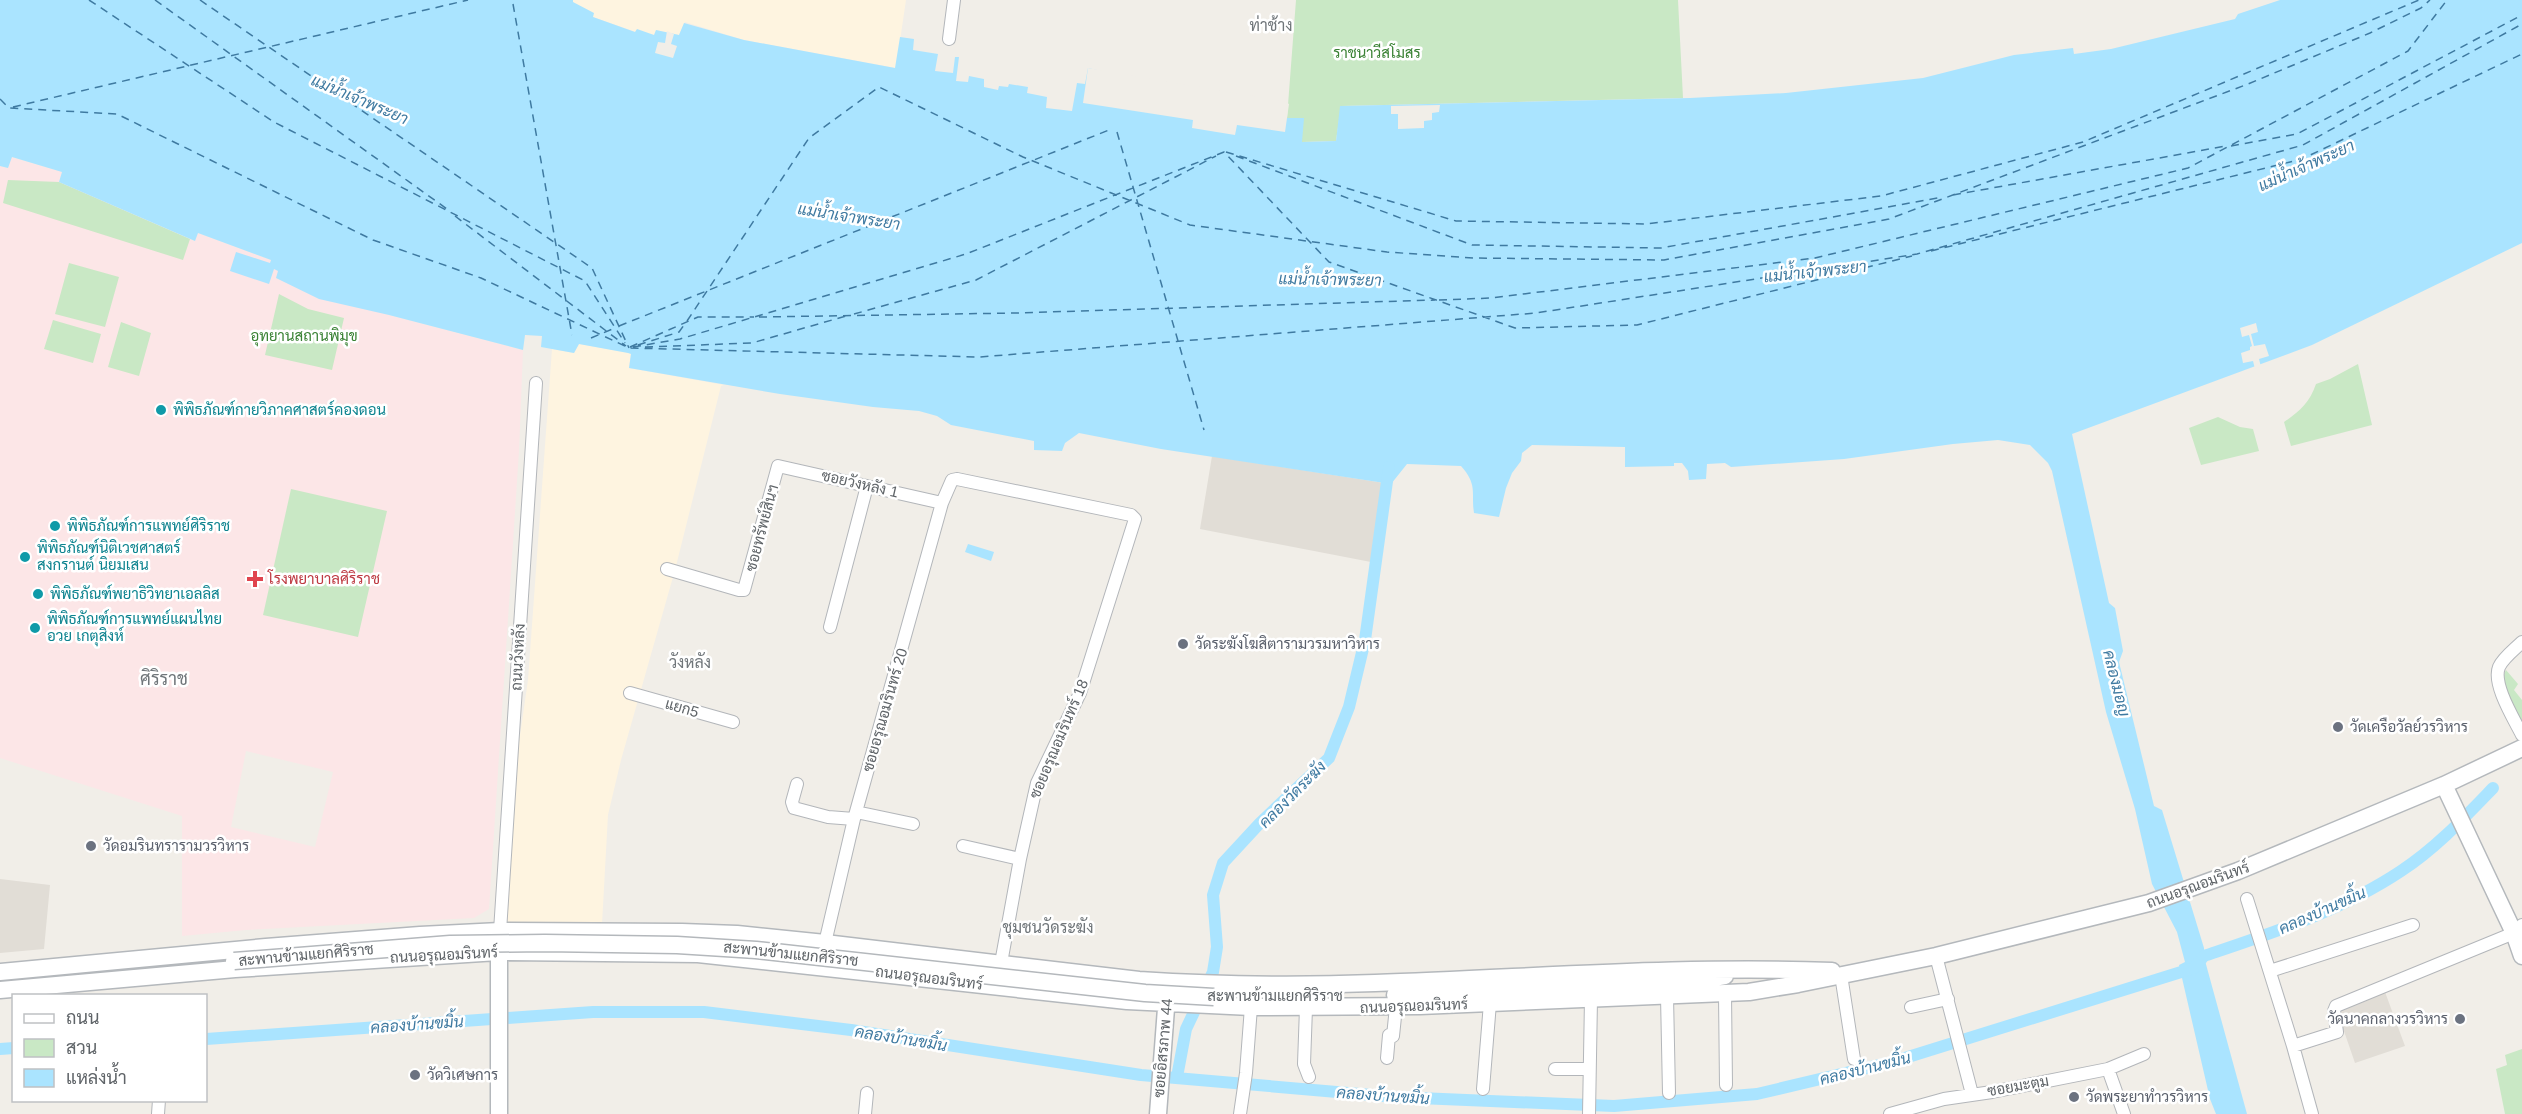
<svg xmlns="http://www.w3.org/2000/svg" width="2522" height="1114" viewBox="0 0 2522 1114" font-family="Helvetica,Sarabun,sans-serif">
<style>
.commercial{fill:#fef4e0}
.education{fill:#e1ddd6}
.medical{fill:#fce6e7;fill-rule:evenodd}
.green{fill:#c9e8c5}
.water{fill:#aae4ff}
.pier{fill:#f1eee8}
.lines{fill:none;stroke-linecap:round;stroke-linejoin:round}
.canal{stroke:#aae4ff;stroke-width:12}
.ferry{stroke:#3f7aa1;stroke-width:1.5;stroke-dasharray:8 6;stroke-linecap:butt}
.street-casing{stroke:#b3b6ba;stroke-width:14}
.secondary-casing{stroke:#b4b8bc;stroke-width:19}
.street{stroke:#fff;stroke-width:12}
.secondary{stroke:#fff;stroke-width:16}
.secondary-bridge-casing{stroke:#b4b8bc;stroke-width:19;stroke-linecap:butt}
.secondary-bridge{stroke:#fff;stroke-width:16}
.culture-dot{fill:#0f9aa8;stroke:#fff;stroke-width:2}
.health-dot{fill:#e0444e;stroke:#fff;stroke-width:2}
.worship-dot{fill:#6b7280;stroke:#fff;stroke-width:2}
.labels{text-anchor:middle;stroke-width:5;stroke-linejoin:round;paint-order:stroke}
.park-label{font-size:15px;fill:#3a8234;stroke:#fff}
.culture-label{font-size:15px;fill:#0d838f;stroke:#fff;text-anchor:start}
.street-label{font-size:15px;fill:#5f6468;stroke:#fff}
.health-label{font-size:15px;fill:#be3a42;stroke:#fff;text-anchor:start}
.worship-label{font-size:15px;fill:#5b616d;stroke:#fff;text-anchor:start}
.neighbourhood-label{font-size:16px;fill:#70767a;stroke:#fff}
.water-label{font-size:16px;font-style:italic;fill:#3f7aa1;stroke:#fff}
.quarter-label{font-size:18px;fill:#70767a;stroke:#fff}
</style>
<rect width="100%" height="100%" fill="#f1eee8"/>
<path class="commercial" d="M573,0H906L896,68L744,40L685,22L679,35L656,30L655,35L636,32L593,17L588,11L572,2Z
M579,344L631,353L629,368L724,385L721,386L675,570L621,760L608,815L602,924H507L518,749L528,680L552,349L574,353Z"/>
<path class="education" d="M1212,456L1384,483L1371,562L1200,529Z
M0,879L50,885L44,949L0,953Z
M2385,992L2405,1046L2355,1063L2336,1008Z"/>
<path class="medical" d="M11,157L62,172L59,182L194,241L198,233L381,301L389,315L523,350L519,451L489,909L474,918L246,930L182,936V816L0,758V166L8,168ZM246,751L333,772L315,847L231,827Z"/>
<path class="green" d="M1296,0H1678L1683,98L1341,106L1336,141L1302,142L1287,118Z
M8,180L59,182L190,239L183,260L3,203Z
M69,263L119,277L105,327L55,314Z
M279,294L308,309L344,318L332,370L265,355Z
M53,320L101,334L93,363L44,349Z
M121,322L151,333L139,376L108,367Z
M2358,364L2372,425L2291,446L2284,422C2299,412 2310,402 2316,384L2330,379Z
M2218,417L2240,427L2253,429L2259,451L2201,465L2189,428Z
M291,489L387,511L358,637L263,615Z
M2506,670L2518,684L2514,690L2522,700V724C2515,710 2497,686 2506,670Z
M2522,1049V1114H2505L2496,1069L2507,1065L2505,1055Z"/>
<path class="water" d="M0,0H573V2L594,13L593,17L635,32L637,29L654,35L656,30L679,35L684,23L744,40L895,68L900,37L914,39L913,50L938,54L935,71L953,73L955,57H959L956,81L968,82L969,76L984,79V87L998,90L999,86L1008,87L1009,84L1028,87L1027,93L1047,97L1046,108L1072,111L1077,83L1085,84L1088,68L1166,86L1287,118H1304L1302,142L1336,141L1340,106L1690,98L1786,93L1923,78L2014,55L2073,48L2074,54L2111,49L2235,19L2238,14L2280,0H2522V243L2312,345L2072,434L2109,603L2115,608L2123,651L2119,662L2154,806L2162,810L2204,948V957L2247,1114H2216L2210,1099L2179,965L2185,962L2177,932L2152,884L2135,809L2106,712L2052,471L2048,463L2030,445L1998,440L1953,444L1844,459L1731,467L1725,463L1707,464L1706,479L1689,480L1688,471L1682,463H1674V466L1625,467V447L1532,445L1522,453L1521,461L1512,473L1506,488L1499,517L1474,513C1471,493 1478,485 1461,466L1407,464L1391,484L1161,449L1079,433L1065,443L1062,451L1034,450V441L951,425L937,416L919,411L873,407L780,394L629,368L631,354L628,353L579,344L574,353L541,347L542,336L525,335L523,350L389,315L319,299L276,278L278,271L274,269L269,284L230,271L236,252L270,263L271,260L198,233L195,241L59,182L62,172L12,157L8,168L0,166Z
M968,544L994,552L991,561L965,552Z"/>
<path class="pier" d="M667,31L674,34L671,44L677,46L673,58L655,53L658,42L665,43Z
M1088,68L1283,101L1289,104L1285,132L1237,125L1235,135L1192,128L1193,120L1083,103Z
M1440,105L1439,112L1432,113V120L1424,121V128L1398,129V114H1391V106Z
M2256,323L2258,332L2251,334L2254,346L2265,344L2269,356L2259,359L2261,367L2255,369L2253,361L2243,363L2241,353L2250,350V347L2252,346L2249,335L2242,337L2240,328Z"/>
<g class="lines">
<path class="canal" d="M206,1039L593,1012H704L851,1030L1141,1075L1395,1097L1614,1106L1757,1094L1892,1062L2194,968L2204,956C2272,933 2341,911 2401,871C2436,848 2464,818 2493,788
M0,1049L14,1048
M1177,1077L1186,1029L1213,972L1217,947L1213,895L1223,863L1260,823L1329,758L1349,707L1365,640L1389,467"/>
<path class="ferry" d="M89,0L274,122L585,281L625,343
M155,0L447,209
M200,0L592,268L629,348
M513,4L572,335
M0,99L9,108L117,114L373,240L481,278L629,348L979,357L1536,313L1917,254L2303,145L2522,24
M13,107L468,0
M1117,132L1204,430
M2231,146L2297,134L2522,15
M1226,152L1456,221L1646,224L1881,196L2083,142L2419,0
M1236,156L1472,245L1661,248L1943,197
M1953,195L2226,146
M455,216L626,346
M1931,251L2302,159L2522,54
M1439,300L1491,298L1815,258L2188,168L2408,51L2447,0
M854,314L976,280L1216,156
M759,317L1016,313L1435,300
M687,321L809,138L879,87L1023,157L1190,225L1387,252L1473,258L1664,260L1889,219L2248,84L2370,33L2421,8L2430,0
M619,326L1109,130
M591,338L615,328
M638,345L679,332L684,325
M630,347L698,317H754
M633,347L680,339L966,254L1224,152L1329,262L1515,328L1637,325L1912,256
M645,347L752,343L846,316"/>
<g class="street-casing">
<path id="street" d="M949,39L954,0
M667,569L739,590H744L778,466L942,503
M830,627L867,486
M2522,642C2515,649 2503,658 2499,667C2492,684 2514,719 2522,735
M630,693L733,722
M797,784L792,802L794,808L828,817L854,819
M856,812L913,824
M963,846L1020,859
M2247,899L2293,1046L2337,1032L2334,1011L2336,1006L2514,933L2522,925
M500,931L536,383
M825,943L854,819L942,503L952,480L957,479L1131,515L1135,519L1080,693L1037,783L1020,859L1001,963
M1936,956L1972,1094
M2270,971L2413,925
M1841,975L1854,1059
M1725,994L1726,1085
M1667,996L1669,1093
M1911,1007L1948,999
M1306,1008L1304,1064L1309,1077
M2293,1046L2312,1114
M1387,1058L1389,1035L1393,1036L1396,1007
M1555,1069H1589
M2108,1069L2124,1114
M1483,1089L1490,1003
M158,1114L159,1100
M865,1114L867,1093
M1240,1114L1246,1073L1251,1007
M1589,1114L1591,999
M1890,1114L1944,1099L1992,1092L2108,1069L2144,1054"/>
</g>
<g class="secondary-casing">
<path id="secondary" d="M2444,785L2514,933L2522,956
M499,941V1114
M0,972L266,947L420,935L500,931L682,932L737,934L825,943L1139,980C1217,985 1296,986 1375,983C1529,978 1678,965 1832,971
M0,990L235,969L498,952L698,954L1127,1001L1251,1007L1420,1006L1749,992L1798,984L1936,956L2149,903L2238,871L2444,785L2522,748
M1395,995L1690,982L1725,976
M1158,1114L1167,995"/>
</g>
<use href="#street" class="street"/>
<use href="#secondary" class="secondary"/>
<g class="secondary-bridge-casing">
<path id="secondary-bridge" d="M234,961L450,944L545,943L677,945L756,950L1145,993L1214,997"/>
</g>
<use href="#secondary-bridge" class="secondary-bridge"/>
</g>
<g class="culture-dot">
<circle cx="161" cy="410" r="6"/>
<circle cx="55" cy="526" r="6"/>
<circle cx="25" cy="557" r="6"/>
<circle cx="38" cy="594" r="6"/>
<circle cx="35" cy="628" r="6"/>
</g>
<path class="health-dot" d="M252 570h6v6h6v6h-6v6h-6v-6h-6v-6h6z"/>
<g class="worship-dot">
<circle cx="1183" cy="644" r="6"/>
<circle cx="2338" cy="727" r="6"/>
<circle cx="91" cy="846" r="6"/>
<circle cx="2460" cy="1019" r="6"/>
<circle cx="415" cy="1075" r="6"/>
<circle cx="2074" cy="1097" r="6"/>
</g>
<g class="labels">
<g class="park-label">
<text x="1377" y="58">ราชนาวีสโมสร</text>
<text x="304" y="341">อุทยานสถานพิมุข</text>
</g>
<g class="culture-label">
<text x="173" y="415">พิพิธภัณฑ์กายวิภาคศาสตร์คองดอน</text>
<text x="67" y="531">พิพิธภัณฑ์การแพทย์ศิริราช</text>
<text x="37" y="553">พิพิธภัณฑ์นิติเวชศาสตร์<tspan x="37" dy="17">สงกรานต์ นิยมเสน</tspan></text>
<text x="50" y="599">พิพิธภัณฑ์พยาธิวิทยาเอลลิส</text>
<text x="47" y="624">พิพิธภัณฑ์การแพทย์แผนไทย<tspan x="47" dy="17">อวย เกตุสิงห์</tspan></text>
</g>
<g class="street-label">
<text transform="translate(860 484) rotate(13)" y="5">ซอยวังหลัง 1</text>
<text transform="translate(762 528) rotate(-75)" y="5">ซอยทรัพย์สินฯ</text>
<text transform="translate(518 657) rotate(-87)" y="5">ถนนวังหลัง</text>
<text transform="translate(682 708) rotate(16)" y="5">แยก5</text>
<text transform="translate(885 710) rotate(-74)" y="5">ซอยอรุณอมรินทร์ 20</text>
<text transform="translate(1059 739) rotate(-67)" y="5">ซอยอรุณอมรินทร์ 18</text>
<text transform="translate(2198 885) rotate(-20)" y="5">ถนนอรุณอมรินทร์</text>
<text transform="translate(791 954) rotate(6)" y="5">สะพานข้ามแยกศิริราช</text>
<text transform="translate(306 955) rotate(-5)" y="5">สะพานข้ามแยกศิริราช</text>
<text transform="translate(444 955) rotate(-3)" y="5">ถนนอรุณอมรินทร์</text>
<text transform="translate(929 978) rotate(7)" y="5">ถนนอรุณอมรินทร์</text>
<text x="1275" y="1001">สะพานข้ามแยกศิริราช</text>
<text transform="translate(1414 1006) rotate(-2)" y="5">ถนนอรุณอมรินทร์</text>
<text transform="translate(1163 1048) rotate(-85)" y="5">ซอยอิสรภาพ 44</text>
<text transform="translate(2018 1086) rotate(-10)" y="5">ซอยมะตูม</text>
</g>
<g class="health-label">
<text x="268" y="584">โรงพยาบาลศิริราช</text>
</g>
<g class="worship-label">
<text x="1195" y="649">วัดระฆังโฆสิตารามวรมหาวิหาร</text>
<text x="2350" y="732">วัดเครือวัลย์วรวิหาร</text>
<text x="103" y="851">วัดอมรินทรารามวรวิหาร</text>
<text x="2448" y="1024" text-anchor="end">วัดนาคกลางวรวิหาร</text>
<text x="427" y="1080">วัดวิเศษการ</text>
<text x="2086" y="1102">วัดพระยาทําวรวิหาร</text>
</g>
<g class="neighbourhood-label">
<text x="1271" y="31">ท่าช้าง</text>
<text x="690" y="668">วังหลัง</text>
<text x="1048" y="933">ชุมชนวัดระฆัง</text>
</g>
<g class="water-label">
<text transform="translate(360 99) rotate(23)" y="6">แม่น้ำเจ้าพระยา</text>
<text transform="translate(2306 165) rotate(-24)" y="6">แม่น้ำเจ้าพระยา</text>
<text transform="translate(849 216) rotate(9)" y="6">แม่น้ำเจ้าพระยา</text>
<text transform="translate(1815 271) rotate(-6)" y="6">แม่น้ำเจ้าพระยา</text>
<text transform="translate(1330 279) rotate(1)" y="6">แม่น้ำเจ้าพระยา</text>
<text transform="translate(2117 683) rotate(76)" y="6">คลองมอญ</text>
<text transform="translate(1292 794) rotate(-45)" y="6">คลองวัดระฆัง</text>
<text transform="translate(2322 910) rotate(-24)" y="6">คลองบ้านขมิ้น</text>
<text transform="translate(417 1024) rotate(-4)" y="6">คลองบ้านขมิ้น</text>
<text transform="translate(901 1038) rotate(9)" y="6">คลองบ้านขมิ้น</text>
<text transform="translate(1865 1068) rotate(-14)" y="6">คลองบ้านขมิ้น</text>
<text transform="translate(1383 1095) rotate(4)" y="6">คลองบ้านขมิ้น</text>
</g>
<g class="quarter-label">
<text x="164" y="685">ศิริราช</text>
</g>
</g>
<rect x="12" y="994" width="195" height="108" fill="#ffffff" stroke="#bfc1c3" stroke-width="1.5"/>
<rect x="24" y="1014" width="30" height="9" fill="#ffffff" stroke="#bfc1c3" stroke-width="1.5"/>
<text x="66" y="1024" font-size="18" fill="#5f6468">ถนน</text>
<rect x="24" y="1039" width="30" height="18" fill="#c9e8c5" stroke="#bfc1c3" stroke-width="1.5"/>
<text x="66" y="1054" font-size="18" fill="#5f6468">สวน</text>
<rect x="24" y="1069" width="30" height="18" fill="#aae4ff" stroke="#bfc1c3" stroke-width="1.5"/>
<text x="66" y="1084" font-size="18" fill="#5f6468">แหล่งน้ำ</text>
</svg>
